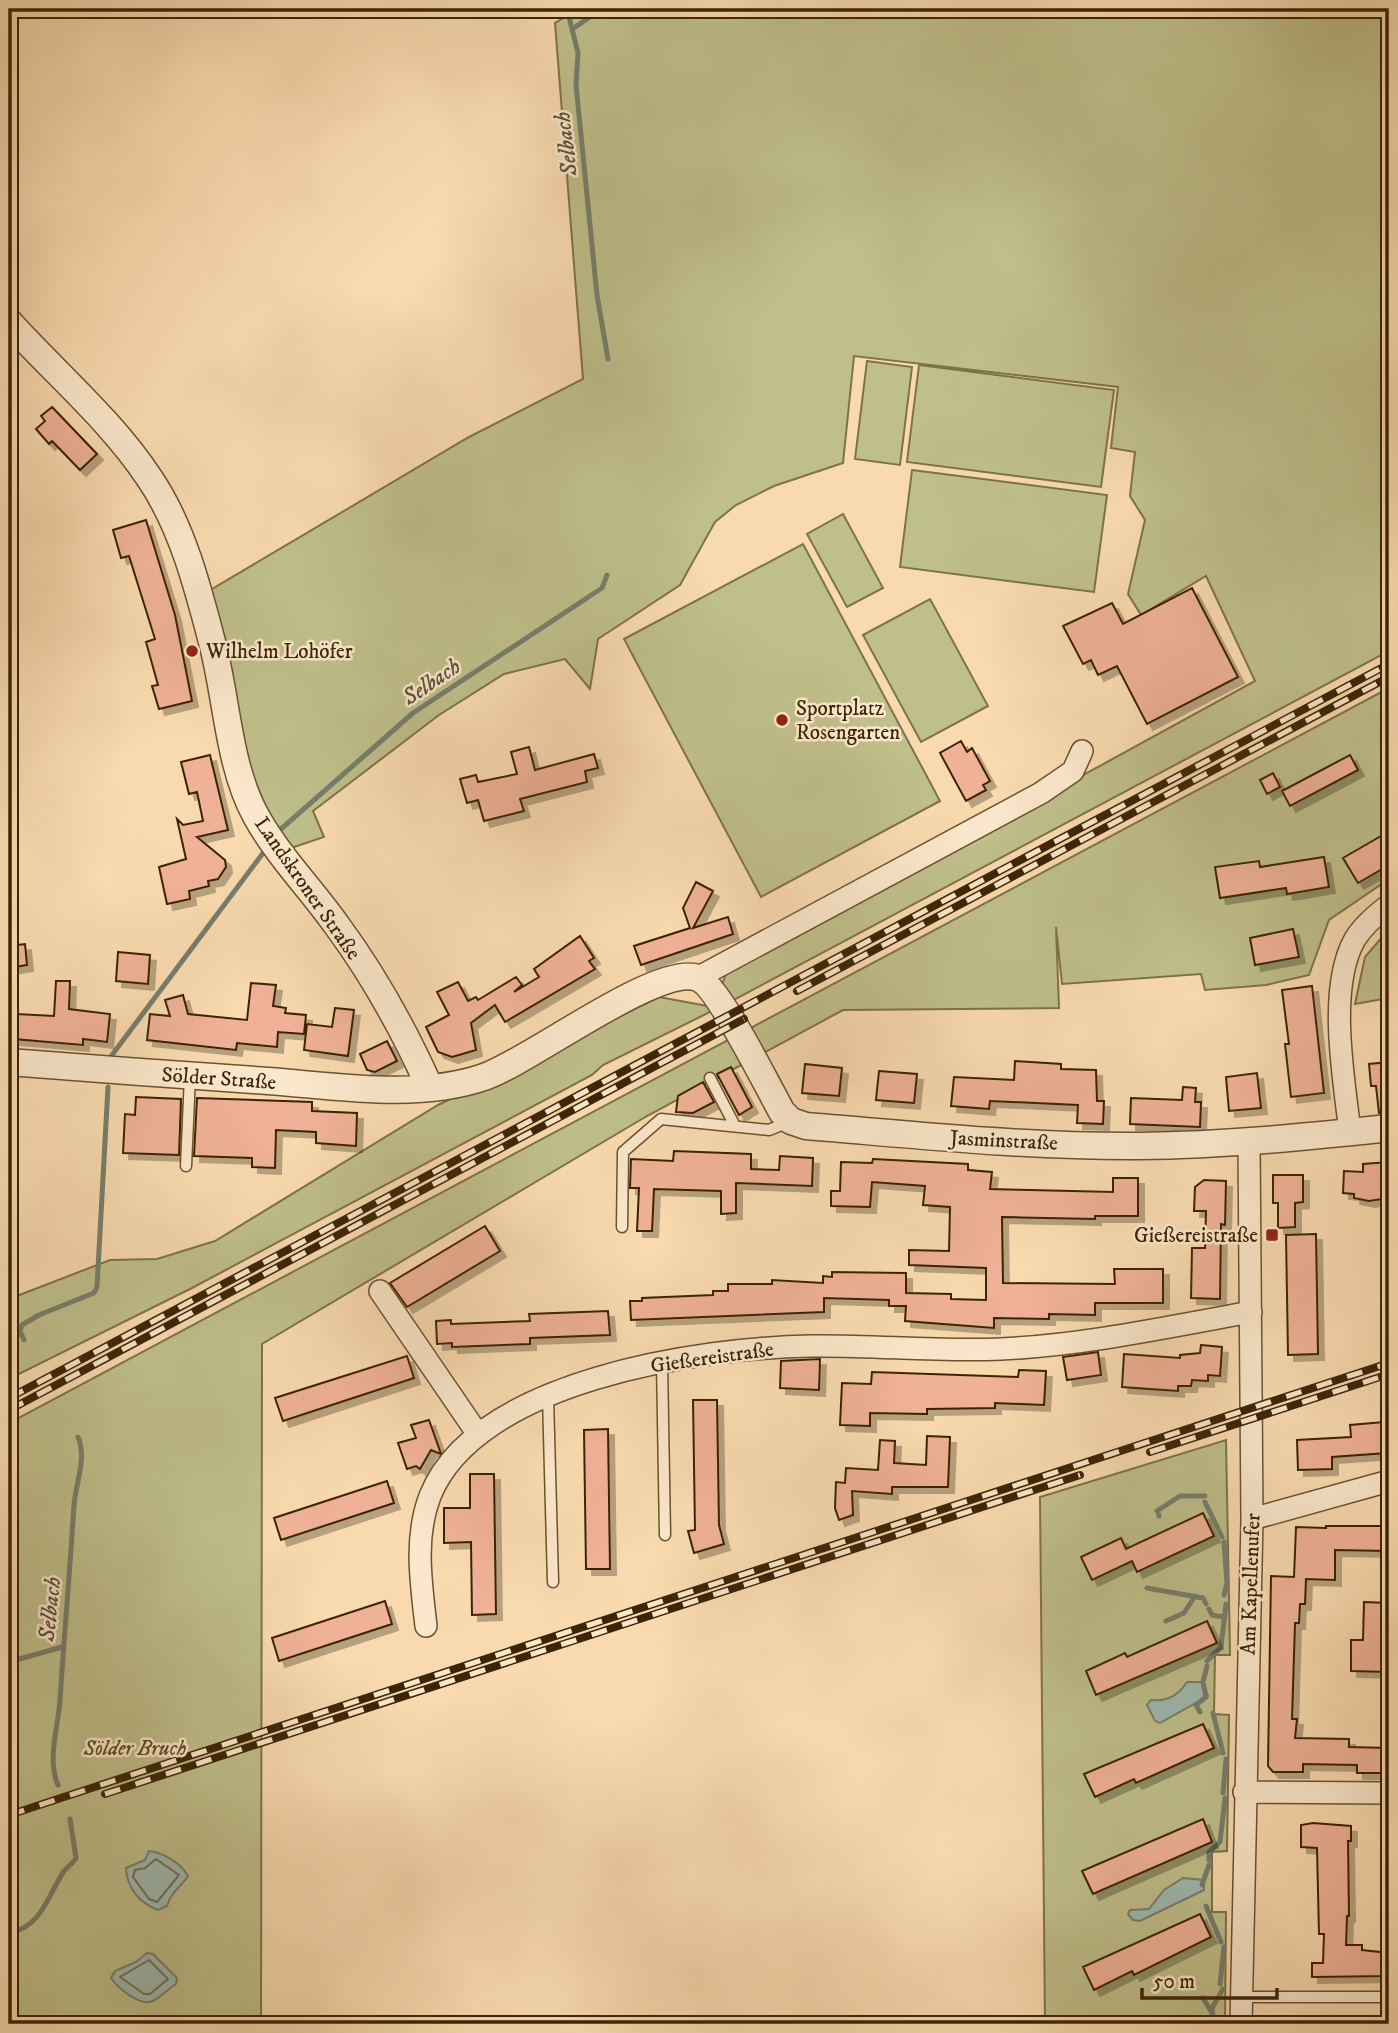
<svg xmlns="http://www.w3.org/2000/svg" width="1398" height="2033" viewBox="0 0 1398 2033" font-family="'IM FELL DW Pica',serif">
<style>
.green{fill:#bfbf8a;stroke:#7e7248;stroke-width:2}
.water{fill:#9ebab0;stroke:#777e6c;stroke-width:2}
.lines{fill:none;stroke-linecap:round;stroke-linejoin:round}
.shore{stroke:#6d6f5b;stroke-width:2}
.stream{stroke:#777e6c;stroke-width:5}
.building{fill:#efb197;stroke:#3c2406;stroke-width:2;filter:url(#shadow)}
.service-casing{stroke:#6b5230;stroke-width:13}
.minor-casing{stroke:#6b5230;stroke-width:24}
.tertiary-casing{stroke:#6b5230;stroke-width:29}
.service{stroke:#fbe7cb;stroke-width:10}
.minor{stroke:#fbe7cb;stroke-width:21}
.tertiary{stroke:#fbe7cb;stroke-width:26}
.rail-casing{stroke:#3c2406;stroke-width:8}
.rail{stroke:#fbe7cb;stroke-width:5;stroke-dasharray:16;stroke-linecap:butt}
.poi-dot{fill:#8f2418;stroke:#fbe7cb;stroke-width:2.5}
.labels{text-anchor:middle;stroke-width:5;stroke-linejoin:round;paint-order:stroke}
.poi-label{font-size:21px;fill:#3c2406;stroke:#fbe7cb;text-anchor:start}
.street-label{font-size:21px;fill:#3c2406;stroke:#fbe7cb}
.park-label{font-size:21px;font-style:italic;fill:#5d4b27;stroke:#fbe7cb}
.water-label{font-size:23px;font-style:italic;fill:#595139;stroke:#fbe7cb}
</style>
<defs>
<filter id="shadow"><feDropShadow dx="6" dy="6" stdDeviation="0" flood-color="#0004"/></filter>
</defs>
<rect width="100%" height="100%" fill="#f9daaf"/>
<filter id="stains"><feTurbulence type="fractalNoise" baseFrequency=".00286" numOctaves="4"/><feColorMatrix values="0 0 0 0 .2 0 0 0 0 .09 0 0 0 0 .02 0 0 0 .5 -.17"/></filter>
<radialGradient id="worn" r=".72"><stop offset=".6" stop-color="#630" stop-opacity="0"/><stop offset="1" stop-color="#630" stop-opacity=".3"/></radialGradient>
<path class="green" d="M578,9H1389V651L730,1002L721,988L727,970L1255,681L1206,576L1141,615L1128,594L1145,520L1130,496L1135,452L1111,448L1118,387L854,356L843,463L774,486L736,505L715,522L680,585L598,639L590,689L565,659L504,674L439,715L313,811L324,837L288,849L256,800L207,592L469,437L583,379L555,23Z
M867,361L912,367L900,465L855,459Z
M919,365L1114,390L1101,487L907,462Z
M912,470L1107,495L1094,592L900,567Z
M843,514L883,588L847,607L807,534Z
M803,544L940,801L761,897L624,639Z
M930,599L988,706L921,742L863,635Z
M1389,688V879L1329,920L1309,975L1266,985L1205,990L1201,974L1062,984L1056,927L1059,1008L843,1010L647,1116L262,1344L261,2024H9V1423Z
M1389,929V998L1355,1004L1365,957Z
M659,997L718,1008L603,1065L592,1075L192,1288L9,1379V1299L110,1260L157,1259L215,1241L438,1105Z
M1226,1440L1230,1655H1215L1214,1714L1229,1715L1227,1851L1212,1852V1912H1226L1225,2024H1045L1040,1497Z"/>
<path class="water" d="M1187,1682H1203L1208,1696L1160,1723L1155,1721L1147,1705L1151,1700C1167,1702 1178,1696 1187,1682Z
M149,1851C164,1853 181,1863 188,1876C180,1888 171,1892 167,1906L158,1910C139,1903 127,1888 126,1868L145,1860Z
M1183,1878L1204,1880V1890L1140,1921L1133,1920L1128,1914L1130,1910L1149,1909L1164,1890Z
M147,1953L153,1954L177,1978L176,1984C168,1989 161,1997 153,2001C140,2007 118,1988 111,1978L115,1971L136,1962Z"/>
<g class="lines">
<path class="shore" d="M156,1859L179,1875L157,1902L149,1899L133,1877L135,1870L145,1868Z
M149,1960L168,1979L150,1994H144L120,1977Z"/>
<path class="stream" d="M567,9L578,53L576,85L597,295L608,359
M574,28L601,9
M281,829L413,713L602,588L607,575
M112,1055L266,849
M9,1333H18L22,1336
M24,1340L20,1331L22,1325L39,1315L94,1293L97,1287L108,1087
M1205,1502L1222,1537
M1157,1511L1180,1496H1205
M1159,1515V1516
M1147,1588L1203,1598L1206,1604
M1224,1595L1227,1583L1224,1542
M1209,1609L1212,1615L1224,1617
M1166,1621L1184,1613L1195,1596
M1207,1661L1221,1647L1226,1604
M9,1662L62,1647
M1206,1697L1203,1682L1207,1666
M1200,1712L1196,1705L1206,1697
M1213,1713L1223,1753
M58,1785C47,1761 58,1726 60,1701C64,1637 70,1570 74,1505C76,1482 87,1458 78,1437
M1223,1793L1226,1759
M1209,1860V1852L1220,1842L1225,1798
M1202,1885L1209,1865
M1206,1906L1221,1942
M9,1933C42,1927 48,1895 64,1871C68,1867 73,1863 76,1858L70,1819
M1220,1984L1224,1947
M1203,1998L1212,2013
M1214,2024L1212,2008L1223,1989"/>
</g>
<path class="building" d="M52,407L97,454L80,470L52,441L49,444L36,429L45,421L41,416Z
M146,520L175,615L192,701L159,709L152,686L158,685L146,642L155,639L129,556L121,558L113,530Z
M1192,588L1238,677L1147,724L1117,666L1098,675L1091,660L1083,664L1063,626L1112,603L1123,624Z
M961,741L967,752L972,748L990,781L983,785L986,790L966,801L940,753Z
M529,747L535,770L594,754L598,768L585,771L587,782L520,799L524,811L484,821L478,800L467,803L460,779L476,775L478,782L517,774L511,752Z
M210,755L228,830L197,837L225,860L226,867L218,879L208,881L209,886L189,891L190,899L167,904L159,867L186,859L177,819L183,825L203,821L197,792L189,794L181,762Z
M1350,755L1358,770L1290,806L1282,791Z
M1273,773L1280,787L1267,794L1260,780Z
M1381,836L1389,850V865L1358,883L1343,858Z
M1324,857L1329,887L1287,894L1286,888L1220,898L1215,867L1259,861L1260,867Z
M696,882L713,891L693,928L728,917L733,934L641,965L634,946L690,928L683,908Z
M1293,929L1299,957L1255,965L1250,938Z
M580,936L594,958L589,961L595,969L505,1022L495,1005L471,1023L476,1050L452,1057L438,1052L426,1027L449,1015L437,992L458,982L468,1001L476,997L478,1000L516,977L522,985L514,992L539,977L534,969Z
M25,944L27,965L9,968V946Z
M118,952L150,955L148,984L116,981Z
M56,981H70L69,1009L110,1014L107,1042L83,1039V1045L14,1039L16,1014L54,1016Z
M251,983L276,985L273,1006L286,1008L285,1013L306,1015L304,1034L278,1032L277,1047L237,1043L236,1050L147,1040L150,1014L170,1016L165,1000L183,995L188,1014L247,1020Z
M1312,986L1324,1093L1291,1097L1285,1044H1289L1282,990Z
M335,1008L354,1010L348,1056L304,1050L307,1024L332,1027Z
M387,1041L397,1061L375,1072L367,1070L360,1054Z
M1015,1061L1061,1064V1069L1096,1070L1097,1101H1104L1103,1124L1077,1123L1078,1105L990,1101L989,1109L951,1106L954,1077L1014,1080Z
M1389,1062V1113H1379L1376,1086H1371L1369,1064Z
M805,1064L842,1068L839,1096L802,1093Z
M731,1067L752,1107L739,1115L717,1074Z
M879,1071L917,1074L914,1103L876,1100Z
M1257,1073L1261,1108L1229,1111L1226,1077Z
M703,1082L714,1102L693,1113L676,1112L678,1096Z
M1183,1087L1196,1088L1195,1102H1201L1200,1127L1130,1124L1131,1098L1182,1100Z
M136,1097L181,1099L179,1155L123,1153L125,1114L135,1115Z
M197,1098L312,1102V1111L357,1113L356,1146L316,1143V1132L276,1130L275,1168L252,1167V1158L194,1156Z
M674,1151L751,1154V1169L779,1170L780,1156L813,1158L812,1186L736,1183V1213L721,1214V1191L654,1189L652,1231H637L639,1188H630L631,1159L673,1161Z
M873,1159L968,1164V1170L992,1172L990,1189L1113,1192V1178H1138V1216H1095V1219L1002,1217L1003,1283L1115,1284L1114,1269H1163V1303H1095V1315L1049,1314V1319L994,1318V1328L905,1321L906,1306H889V1300L824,1298V1312L631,1320L630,1301H642V1298L713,1295V1291H728V1284H772V1280L823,1283V1276L832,1277V1272L906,1273V1293L951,1294V1299L986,1300V1268L909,1265V1250L949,1251L950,1207L923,1205L925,1186L872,1182L870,1207L831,1206V1191H840L841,1162L872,1163Z
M1389,1162V1198L1369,1201L1354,1198V1194L1343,1193L1344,1171L1363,1172V1164Z
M1273,1175H1303V1202L1295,1203V1227L1278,1228V1203H1273Z
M1204,1180L1226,1181L1225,1225L1221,1224L1220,1299L1191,1298L1192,1248H1205L1206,1211H1194L1195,1187Z
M485,1226L500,1251L407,1307L390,1283Z
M1316,1234L1318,1354L1288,1355L1286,1235Z
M608,1311L610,1335L530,1338V1344L452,1347V1343L437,1344L436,1321L451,1320V1324L530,1321L529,1314Z
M1201,1345L1222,1347L1220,1376L1208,1375V1381L1192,1380L1191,1386H1178V1391L1122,1387L1124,1354L1180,1358V1355L1200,1353Z
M1098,1352L1101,1375L1067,1380L1063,1357Z
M407,1356L414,1378L283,1421L275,1398Z
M820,1359L819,1390L780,1388L781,1361Z
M1019,1370L1046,1371L1044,1405L995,1403V1408L927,1409V1414L870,1413V1426L840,1425L842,1383L871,1384L872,1372L1018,1377Z
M693,1400H717L719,1525L724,1544L694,1553L688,1531L695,1530Z
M429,1420L441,1454L431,1450L420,1469L416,1466L407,1469L398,1443L416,1438L411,1425Z
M1384,1422L1387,1453L1332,1457V1469L1298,1470L1297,1440L1351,1437L1350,1425Z
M608,1429L610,1569H586L584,1430Z
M927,1436L950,1437L948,1487H892V1494L852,1491L853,1515L839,1520L835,1508L836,1482L845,1483L846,1468L878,1470L880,1440L895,1441L894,1463L926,1465Z
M470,1474H494L496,1614L472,1615L471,1542L444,1543V1508H470Z
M387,1481L394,1503L281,1540L274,1518Z
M1203,1513L1214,1536L1137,1572L1132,1561L1092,1580L1081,1557L1121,1538L1126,1549Z
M1326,1526H1389V1551L1335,1550V1580L1306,1579L1305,1604H1300L1299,1623H1295L1292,1719H1297L1295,1738L1349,1739V1747L1389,1748V1773H1357V1765L1303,1764V1772H1273L1268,1766L1271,1576L1294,1577L1296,1527L1326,1528Z
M385,1601L392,1624L279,1661L272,1638Z
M1364,1602L1389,1603V1672L1351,1671V1640H1363Z
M1207,1621L1217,1643L1096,1695L1086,1671L1125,1653L1127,1657Z
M1203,1724L1214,1748L1136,1783L1134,1779L1095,1797L1084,1774Z
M1203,1819L1212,1842L1093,1894L1082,1871Z
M1313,1823L1351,1826V1841H1348L1349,1916H1347L1346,1945H1362V1950L1389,1953V1976L1312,1977V1963H1323L1324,1934H1319L1317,1848L1301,1847V1825Z
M1200,1914L1211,1937L1134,1975L1132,1971L1094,1990L1083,1967Z"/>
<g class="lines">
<g class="service-casing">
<path id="service" d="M710,1078L735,1126
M186,1166L190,1076
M622,1227L623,1152L661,1119L769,1130L789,1122
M662,1362L665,1535
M548,1397L553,1582
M1241,1997H1389"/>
</g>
<g class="minor-casing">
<path id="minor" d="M697,978L1041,793L1073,771L1082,751
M1350,1132C1344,1079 1327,988 1355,939C1363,926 1377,914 1389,905
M380,1291L477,1433
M1252,1519L1389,1481
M426,1626C421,1582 414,1538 430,1496C476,1380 701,1348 811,1346C874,1345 938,1352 1001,1349C1085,1345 1168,1327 1251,1312
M1244,1792L1389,1793
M1241,2024L1252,1519L1249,1143"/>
</g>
<g class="tertiary-casing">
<path id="tertiary" d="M9,322C55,373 112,421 150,479C182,526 198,588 212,642C227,698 228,765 256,816C278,856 312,890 338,927C374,976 405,1032 430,1088
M9,1062C95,1069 182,1075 268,1081C337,1086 417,1100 484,1077C529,1062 658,963 698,978C718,986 768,1087 782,1112L791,1121L806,1126C917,1135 1029,1147 1140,1146C1224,1145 1306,1137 1389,1128"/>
</g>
<use href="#service" class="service"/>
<use href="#minor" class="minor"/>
<use href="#tertiary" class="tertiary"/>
<g class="rail-casing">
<path id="rail" d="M797,991L1389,677
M9,1398L1389,664
M9,1410L744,1019
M1150,1452L1389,1374
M105,1794L1080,1475
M9,1815L1389,1363"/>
</g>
<use href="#rail" class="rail"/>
</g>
<g class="poi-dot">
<circle cx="192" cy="651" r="7"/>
<circle cx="782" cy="720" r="7"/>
<rect x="1265" y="1228" width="14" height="14" rx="3.5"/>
</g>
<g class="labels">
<g class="poi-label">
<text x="206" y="658">Wilhelm Lohöfer</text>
<text x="796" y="715">Sportplatz<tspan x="796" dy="24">Rosengarten</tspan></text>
<text x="1258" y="1242" text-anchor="end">Gießereistraße</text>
</g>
<g class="street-label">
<text transform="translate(308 888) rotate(55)" y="7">Landskroner Straße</text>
<text transform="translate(219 1078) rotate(4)" y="7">Sölder Straße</text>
<text transform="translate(1004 1140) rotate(3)" y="7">Jasminstraße</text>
<text transform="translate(712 1357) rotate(-8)" y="7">Gießereistraße</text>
<text transform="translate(1250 1584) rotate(-88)" y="7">Am Kapellenufer</text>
</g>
<g class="park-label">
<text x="135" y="1755">Sölder Bruch</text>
</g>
<g class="water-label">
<text transform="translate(565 144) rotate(-97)" y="8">Selbach</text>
<text transform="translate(431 681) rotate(-34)" y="8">Selbach</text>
<text transform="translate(49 1609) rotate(-84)" y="8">Selbach</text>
</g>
</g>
<rect width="1398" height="2033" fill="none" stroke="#f9daaf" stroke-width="35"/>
<rect x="10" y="10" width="1377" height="2012" fill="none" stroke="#3c2406" stroke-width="3.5"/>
<rect x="18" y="18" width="1363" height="1998" fill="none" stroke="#3c2406" stroke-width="2"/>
<path d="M1142 1988v10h135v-10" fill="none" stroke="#3c2406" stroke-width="3.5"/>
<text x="1153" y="1988" font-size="21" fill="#3c2406" stroke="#fbe7cb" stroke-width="5" paint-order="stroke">50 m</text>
<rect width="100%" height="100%" filter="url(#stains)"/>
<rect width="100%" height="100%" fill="url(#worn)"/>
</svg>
